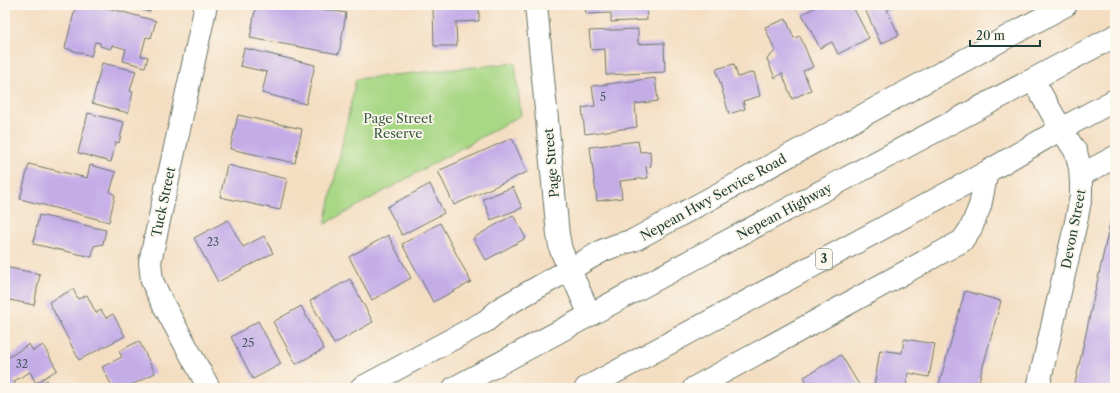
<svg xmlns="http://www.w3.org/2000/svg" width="1120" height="393" viewBox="0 0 1120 393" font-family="'Libre Caslon Text',serif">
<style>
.green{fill:#a8d785;stroke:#648a5c}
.building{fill:#c4ade7}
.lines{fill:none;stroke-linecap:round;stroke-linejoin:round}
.minor-casing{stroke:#6a7566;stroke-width:24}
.trunk-casing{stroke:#6a7566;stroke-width:24}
.minor{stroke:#fff;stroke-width:22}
.trunk{stroke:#fff;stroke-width:22}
.labels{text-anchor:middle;stroke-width:3.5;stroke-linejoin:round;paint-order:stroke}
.number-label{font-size:11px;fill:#485961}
.shield{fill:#fbf7ec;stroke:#61756b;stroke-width:1}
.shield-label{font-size:12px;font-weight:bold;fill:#1f3d34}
.park-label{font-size:13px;fill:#3a5c44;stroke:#fbf7ec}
.street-label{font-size:13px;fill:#1f3d34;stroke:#fbf7ec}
</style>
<rect width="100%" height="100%" fill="#fbf7ec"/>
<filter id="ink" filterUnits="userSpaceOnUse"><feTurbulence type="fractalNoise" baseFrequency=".025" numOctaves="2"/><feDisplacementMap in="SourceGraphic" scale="8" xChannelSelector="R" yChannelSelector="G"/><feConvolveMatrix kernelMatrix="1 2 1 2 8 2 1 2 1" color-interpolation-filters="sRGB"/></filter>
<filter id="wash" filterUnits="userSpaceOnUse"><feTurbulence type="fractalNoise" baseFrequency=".012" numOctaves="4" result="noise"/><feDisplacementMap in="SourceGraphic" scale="16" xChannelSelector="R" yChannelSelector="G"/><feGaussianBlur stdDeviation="0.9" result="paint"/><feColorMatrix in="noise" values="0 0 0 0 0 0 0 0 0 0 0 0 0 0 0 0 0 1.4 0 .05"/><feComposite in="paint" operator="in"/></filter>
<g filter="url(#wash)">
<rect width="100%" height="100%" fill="#f4dec2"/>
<path class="green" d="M515,63L521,115L325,224L356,79Z"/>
<g id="blocks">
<path class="building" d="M76,5H97L156,21L151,38L146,37L141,56L148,57L145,67L123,61L126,49L112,45L111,49L100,46V43L95,42L91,56L65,48Z
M122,5H151L150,12Z
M256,5H299L346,13L339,54L250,38Z
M479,5V21L456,22L457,46H434L433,7Z
M585,5H646L647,20L611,22V13L586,14Z
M820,5H852L869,38L838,54L832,42L820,48L802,14Z
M863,5H897L887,10L899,35L881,44Z
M786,19L794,38L800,36L813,67L803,71L811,90L792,99L782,73L775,78L767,59L775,51L765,27Z
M638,29V44L664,43L665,72L606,75L605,49L591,50L589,31Z
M244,48L315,65L306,104L262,93L267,72L240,66Z
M102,63L136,71L130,91L133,92L128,113L92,103Z
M734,64L738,77L754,72L760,96L743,101L745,109L729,114L716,69Z
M655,78L658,101L635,104L637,127L585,134L582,108L595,106L592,86Z
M88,113L124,122L119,143L116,142L111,162L78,153Z
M238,115L302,129L295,163L230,149Z
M512,138L527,172L454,205L438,171Z
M638,141L640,152L650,151L651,166L646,167L648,178L620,181L622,198L597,201L590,147Z
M29,164L87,178L90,165L116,172L110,192L115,195L109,222L20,199Z
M227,165L287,179L280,210L220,197Z
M430,184L444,213L402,235L387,207Z
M513,187L522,208L491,220L483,199Z
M39,215L106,230L103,244L94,246L92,257L33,244Z
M513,215L526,238L486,260L473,238Z
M1115,217V388H1074L1111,219Z
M228,220L243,247L264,236L273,253L218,282L194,238Z
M440,223L471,282L433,302L402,244Z
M388,235L411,278L372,300L349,257Z
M5,267L40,274L34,305L10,300L6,319Z
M350,279L373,322L334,344L310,301Z
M73,289L78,299L87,295L96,313L101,310L106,318L113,314L125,336L79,360L49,302Z
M965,291L1001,301L977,388H938Z
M301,306L324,349L296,364L273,322Z
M258,321L281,364L253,379L231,337Z
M904,339L935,344L929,377L908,373L906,388L874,387L880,350L902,353Z
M139,341L155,373L126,388H113L102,367L122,357L119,351Z
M29,344L33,351L43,345L57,370L36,383L30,372L14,381L16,386L13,388H5V368L9,365L6,359Z
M841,355L861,388H810L804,377Z
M47,380L52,388H34Z"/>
</g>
</g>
<g filter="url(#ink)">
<use href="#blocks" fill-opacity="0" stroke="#6a7566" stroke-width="1"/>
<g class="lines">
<g class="minor-casing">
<path id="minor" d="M206,5L150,262L152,281L162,302L209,388
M536,5L558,235L561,250L590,315
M1033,80L1061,129L1076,152L1080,168L1081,182V196L1076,222L1038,388
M1081,175L1115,157
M361,388L486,321L501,308L604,250L617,245L634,240L1066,5
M694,388L962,241L971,228L980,206L987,172"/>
</g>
<g class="trunk-casing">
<path id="trunk" d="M454,388L705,253L1115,36
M586,388L987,172L1061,129L1115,100"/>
</g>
<use href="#minor" class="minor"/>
<use href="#trunk" class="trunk"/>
</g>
</g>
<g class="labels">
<g class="number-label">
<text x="603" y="101">5</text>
<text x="213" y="246">23</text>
<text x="248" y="347">25</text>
<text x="22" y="368">32</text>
</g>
<rect class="shield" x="816" y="249" width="16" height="20" rx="3"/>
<g class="shield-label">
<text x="824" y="263">3</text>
</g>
<g class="park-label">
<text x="398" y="123">Page Street<tspan x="398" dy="15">Reserve</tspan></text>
</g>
<g class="street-label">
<text transform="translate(551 163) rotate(-95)" y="5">Page Street</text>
<text transform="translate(713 197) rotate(-29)" y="5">Nepean Hwy Service Road</text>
<text transform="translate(163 202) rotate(-78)" y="5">Tuck Street</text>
<text transform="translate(784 211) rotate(-28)" y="5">Nepean Highway</text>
<text transform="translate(1073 229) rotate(-79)" y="5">Devon Street</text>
</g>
</g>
<rect width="1120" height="393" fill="none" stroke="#fbf7ec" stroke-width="20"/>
<path d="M970 40v6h70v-6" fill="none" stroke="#1f3d34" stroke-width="2"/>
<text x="976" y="40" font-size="12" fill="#1f3d34" stroke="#fbf7ec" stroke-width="3" paint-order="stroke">20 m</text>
</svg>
